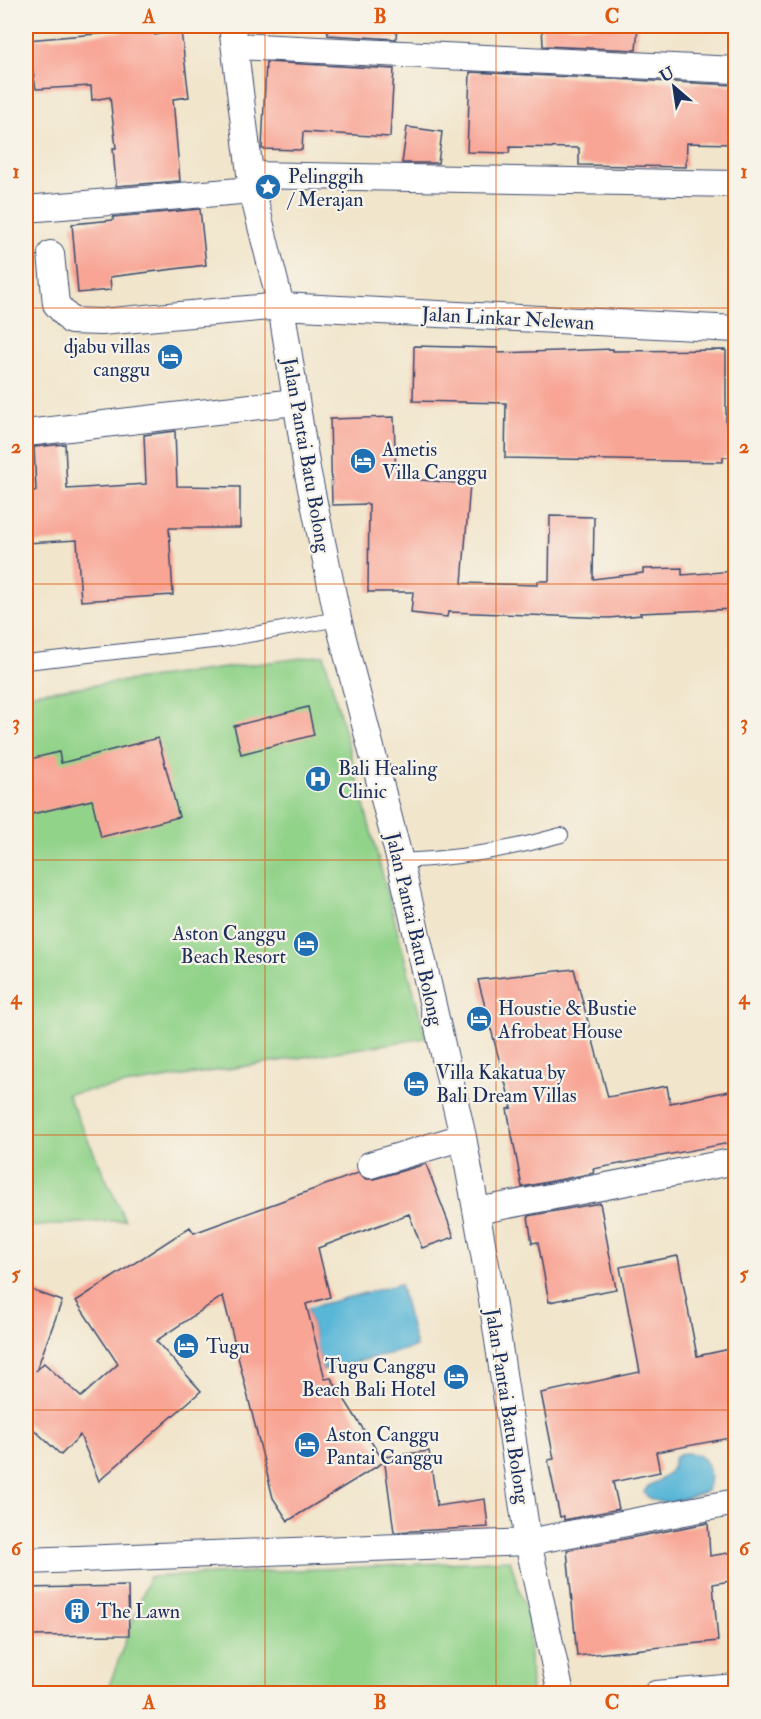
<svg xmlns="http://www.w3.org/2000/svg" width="761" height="1719" viewBox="0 0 761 1719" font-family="'IM FELL Double Pica',serif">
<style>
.green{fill:#92d38a;stroke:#568174;stroke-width:1.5}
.water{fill:#59b6d7;stroke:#3a729a;stroke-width:1.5}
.building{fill:#f8a595}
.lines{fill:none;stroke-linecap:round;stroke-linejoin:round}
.service-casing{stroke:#3b4a6e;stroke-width:16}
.minor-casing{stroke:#3b4a6e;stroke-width:28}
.service{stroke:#fff;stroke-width:14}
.minor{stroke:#fff;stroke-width:26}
.grid{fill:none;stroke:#de5710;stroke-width:1.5;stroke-opacity:0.55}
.labels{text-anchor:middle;stroke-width:4.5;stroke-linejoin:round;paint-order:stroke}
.poi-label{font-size:20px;fill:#1b2f5e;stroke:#f7f3e8;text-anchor:start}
.street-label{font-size:20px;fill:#1b2f5e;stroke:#f7f3e8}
.neatline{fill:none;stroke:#de5710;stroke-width:2}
.grid-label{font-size:20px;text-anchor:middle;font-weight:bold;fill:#de5710}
</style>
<rect width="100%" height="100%" fill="#f7f3e8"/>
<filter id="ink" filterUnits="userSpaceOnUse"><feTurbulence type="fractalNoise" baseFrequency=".0167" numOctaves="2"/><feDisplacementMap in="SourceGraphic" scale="12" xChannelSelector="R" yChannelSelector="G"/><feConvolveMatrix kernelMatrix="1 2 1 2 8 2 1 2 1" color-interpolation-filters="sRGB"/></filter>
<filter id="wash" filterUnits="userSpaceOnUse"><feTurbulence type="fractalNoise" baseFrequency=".008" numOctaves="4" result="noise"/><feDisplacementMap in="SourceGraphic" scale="24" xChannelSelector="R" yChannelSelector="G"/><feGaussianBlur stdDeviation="1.35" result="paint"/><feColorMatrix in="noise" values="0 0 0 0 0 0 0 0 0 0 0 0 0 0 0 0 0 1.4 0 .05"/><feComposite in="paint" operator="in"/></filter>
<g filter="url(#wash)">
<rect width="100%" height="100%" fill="#f1e5cb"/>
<path class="green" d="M324,655L426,1038L67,1094L125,1220L26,1227V694Z
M510,1560L529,1621L531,1693L106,1694L149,1577Z"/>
<path class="water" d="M400,1284L416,1347L323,1370L307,1308Z
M684,1453C708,1453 714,1471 707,1491C691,1497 655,1512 644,1492C649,1481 664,1482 670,1471C673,1468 673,1461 675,1457Z"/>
<g id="blocks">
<path class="building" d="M327,26H397L396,39L328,35Z
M542,26H638L636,50L543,46Z
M154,29L155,35L181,31L189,97L173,99L180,181L116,186L113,148H116L110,97L92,100L91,86L36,89L27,40Z
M266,62L394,69L390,137L303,132L302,150L262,149Z
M470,72L735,85L734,144L687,143L686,167L579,165V148L510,147L509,153L467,152Z
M407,127L442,132L438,163H402Z
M200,209L206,265L110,277L111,290L78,293L72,224L113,220V217Z
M414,346L498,348V353L613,349V351L726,350V424H735V457H723V462L505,458L506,403L413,401Z
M394,417L396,478L470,484L462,583L538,585V581H549L550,516L594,517L593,579L643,573V569L682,568V575L735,571V609L640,613L641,615L609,618L448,612L447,617L411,613L413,592H368L369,504L332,505L330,419Z
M175,431L177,486L240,487V528H169L173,595L81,601L77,540L26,543V491H36L34,447L65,444L67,489L146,484L144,435Z
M308,707L314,735L241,754L234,726Z
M158,738L179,817L101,837L92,800L32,814L26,787V760L59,752L61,763Z
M574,969L608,1097L667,1086L670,1103L735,1090V1142L593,1169L594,1173L522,1187L507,1109L512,1108L478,980Z
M426,1164L454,1237L422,1248L409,1214L318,1248L330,1297L306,1304L325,1379L331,1378L384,1462L288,1521L273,1498L223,1296L156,1341L201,1391L99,1481L80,1435L61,1455L26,1422V1288L62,1301L36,1371L44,1363L81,1397L118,1364L76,1301L190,1227L194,1233L358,1173L366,1179H374Z
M600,1203L616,1289L549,1302L538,1242L532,1243L528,1216Z
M678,1256L697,1356L735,1348V1437L656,1452L660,1472L613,1482L619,1509L564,1520V1516L560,1517L548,1460L554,1459L541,1393L640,1372L620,1267Z
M429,1451L437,1506L485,1499L488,1527L394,1532L384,1457Z
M708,1523L710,1556L735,1552V1580L713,1584L718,1641L577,1656L567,1550Z
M128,1586L129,1635L26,1636V1588Z"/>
</g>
</g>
<g filter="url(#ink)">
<use href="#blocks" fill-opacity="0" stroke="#3b4a6e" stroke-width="1.5"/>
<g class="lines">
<g class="service-casing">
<path id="service" d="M26,662L221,640L338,619
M400,861C454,859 509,850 561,835"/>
</g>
<g class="minor-casing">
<path id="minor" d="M232,26L252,190L281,306L307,469L338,619L400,861L463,1137L491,1293L528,1542L561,1694
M235,46L736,70
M250,175L736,184
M26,209L252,190
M51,254L56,304L71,321L101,322L281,306L736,329
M26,433L295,402
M370,1165L463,1137
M477,1211L736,1161
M26,1561L528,1542L736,1502
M656,1694L736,1687"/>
</g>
<use href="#service" class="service"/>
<use href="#minor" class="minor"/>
</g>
</g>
<path class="grid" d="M265,26V1694M496,26V1694M26,308H736M26,584H736M26,860H736M26,1135H736M26,1410H736"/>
<defs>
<g id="sight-disc" transform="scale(1.35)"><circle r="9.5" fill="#1f6fb2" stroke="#f7f3e8"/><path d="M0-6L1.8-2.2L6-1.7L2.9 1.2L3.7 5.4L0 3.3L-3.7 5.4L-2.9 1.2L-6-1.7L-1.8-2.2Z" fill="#fff"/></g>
<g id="hotel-disc" transform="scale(1.35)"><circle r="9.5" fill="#1f6fb2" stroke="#f7f3e8"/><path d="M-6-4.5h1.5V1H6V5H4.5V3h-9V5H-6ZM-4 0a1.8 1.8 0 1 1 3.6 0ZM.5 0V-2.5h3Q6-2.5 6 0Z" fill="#fff"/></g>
<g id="hospital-disc" transform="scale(1.35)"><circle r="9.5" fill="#1f6fb2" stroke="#f7f3e8"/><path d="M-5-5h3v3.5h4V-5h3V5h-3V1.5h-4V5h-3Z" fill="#fff"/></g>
<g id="building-disc" transform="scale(1.35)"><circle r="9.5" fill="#1f6fb2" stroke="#f7f3e8"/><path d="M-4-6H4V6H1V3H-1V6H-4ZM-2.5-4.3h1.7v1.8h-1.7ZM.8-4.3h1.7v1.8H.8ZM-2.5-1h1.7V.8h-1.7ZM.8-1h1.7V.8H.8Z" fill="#fff"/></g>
</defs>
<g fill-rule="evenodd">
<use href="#sight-disc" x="268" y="187"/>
<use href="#hotel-disc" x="170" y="357"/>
<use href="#hotel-disc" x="363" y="461"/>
<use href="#hospital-disc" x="318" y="779"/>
<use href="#hotel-disc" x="306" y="944"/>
<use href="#hotel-disc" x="479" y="1019"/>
<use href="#hotel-disc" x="416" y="1084"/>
<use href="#hotel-disc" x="186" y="1346"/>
<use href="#hotel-disc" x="456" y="1377"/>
<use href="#hotel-disc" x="307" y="1445"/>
<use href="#building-disc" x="77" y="1611"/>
</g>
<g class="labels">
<g class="poi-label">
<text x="288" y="183">Pelinggih<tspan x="288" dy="23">/ Merajan</tspan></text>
<text x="150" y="353" text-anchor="end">djabu villas<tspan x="150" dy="23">canggu</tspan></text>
<text x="382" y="456">Ametis<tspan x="382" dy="23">Villa Canggu</tspan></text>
<text x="338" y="775">Bali Healing<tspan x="338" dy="23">Clinic</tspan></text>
<text x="286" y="940" text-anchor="end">Aston Canggu<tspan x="286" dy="23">Beach Resort</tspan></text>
<text x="498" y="1015">Houstie &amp; Bustie<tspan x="498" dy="23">Afrobeat House</tspan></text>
<text x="436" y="1079">Villa Kakatua by<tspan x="436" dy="23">Bali Dream Villas</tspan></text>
<text x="206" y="1353">Tugu</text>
<text x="436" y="1373" text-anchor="end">Tugu Canggu<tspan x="436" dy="23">Beach Bali Hotel</tspan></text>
<text x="326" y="1441">Aston Canggu<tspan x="326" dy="23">Pantai Canggu</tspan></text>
<text x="97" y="1618">The Lawn</text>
</g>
<g class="street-label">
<text transform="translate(508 318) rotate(3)" y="7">Jalan Linkar Nelewan</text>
<text transform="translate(307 455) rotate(80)" y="7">Jalan Pantai Batu Bolong</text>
<text transform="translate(415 929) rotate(77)" y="7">Jalan Pantai Batu Bolong</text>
<text transform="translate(508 1406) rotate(81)" y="7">Jalan Pantai Batu Bolong</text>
</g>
</g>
<rect width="761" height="1719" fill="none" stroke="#f7f3e8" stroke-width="66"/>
<g transform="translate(674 87) rotate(331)" stroke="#f7f3e8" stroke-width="4.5" paint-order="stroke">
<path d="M0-4.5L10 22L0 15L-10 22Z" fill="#1b2f5e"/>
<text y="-9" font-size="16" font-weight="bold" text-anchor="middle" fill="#1b2f5e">U</text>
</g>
<rect x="33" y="33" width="695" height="1653" class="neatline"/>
<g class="grid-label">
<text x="149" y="23">A</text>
<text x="380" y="23">B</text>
<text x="612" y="23">C</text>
<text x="16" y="178">1</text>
<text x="744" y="178">1</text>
<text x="16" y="453">2</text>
<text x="744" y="453">2</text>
<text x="16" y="729">3</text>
<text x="744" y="729">3</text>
<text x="16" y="1004">4</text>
<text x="744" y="1004">4</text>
<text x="16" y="1280">5</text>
<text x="744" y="1280">5</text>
<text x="16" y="1555">6</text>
<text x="744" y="1555">6</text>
<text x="149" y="1709">A</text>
<text x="380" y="1709">B</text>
<text x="612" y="1709">C</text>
</g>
</svg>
